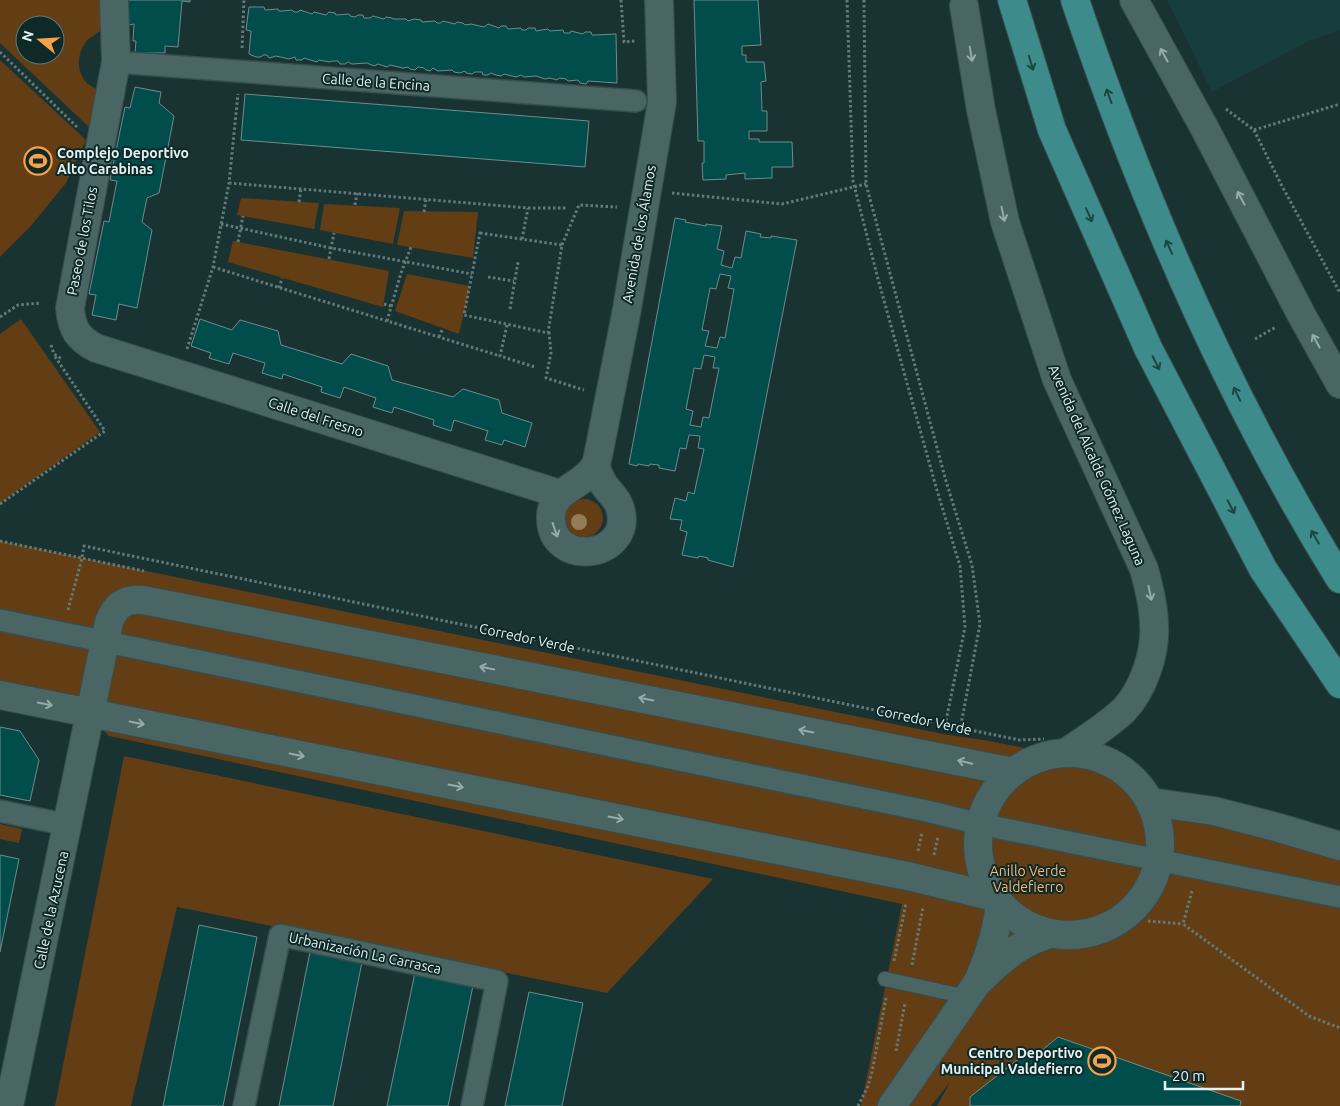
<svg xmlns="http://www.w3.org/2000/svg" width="1340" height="1106" viewBox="0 0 1340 1106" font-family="Ubuntu,sans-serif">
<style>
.built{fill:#173d3c}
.green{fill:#633d14;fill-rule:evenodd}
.building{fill:#014d4c;stroke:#6f8c8b;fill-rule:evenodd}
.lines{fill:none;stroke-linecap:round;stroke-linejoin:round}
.service-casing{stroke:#374e4e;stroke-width:16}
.pedestrian-casing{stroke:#374e4e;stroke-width:24}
.minor-casing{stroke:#374e4e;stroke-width:30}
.tertiary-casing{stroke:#374e4e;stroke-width:30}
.primary-casing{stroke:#374e4e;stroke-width:30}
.path{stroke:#637a79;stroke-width:3;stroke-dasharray:2.5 2.5;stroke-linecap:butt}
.service{stroke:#496564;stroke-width:14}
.pedestrian{stroke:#496564;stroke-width:21}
.minor{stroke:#496564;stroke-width:28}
.tertiary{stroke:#496564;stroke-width:28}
.primary{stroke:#3d8b8a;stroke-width:28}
.tree{fill:#947c58}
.oneway{stroke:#96acab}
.oneway2{stroke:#1c4645}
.labels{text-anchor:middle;stroke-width:4;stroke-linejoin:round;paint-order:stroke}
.street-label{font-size:14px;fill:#e3f2f2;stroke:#0e2928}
.poi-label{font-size:14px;font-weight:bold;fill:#e3f2f2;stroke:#0e2928;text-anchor:start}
.park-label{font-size:14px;fill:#f9b778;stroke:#0e2928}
</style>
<rect width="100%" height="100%" fill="#183332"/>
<path class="built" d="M1167,0H1340V30L1309,41L1212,92Z"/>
<path class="green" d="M0,0H102L103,28C98,34 90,36 85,43C73,60 79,85 100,90L92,130L0,43ZM25,25H55V55H25Z
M0,60L86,140L66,183L30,227L0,257Z
M241,198L319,203L314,229L237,215Z
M324,204L400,208L393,244L320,230Z
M404,211L478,212L473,258L397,245Z
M233,241L389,271L383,307L228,262Z
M407,274L470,286L459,334L395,311Z
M21,319L100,432L0,503V334Z
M565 518a19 19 0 1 1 38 0a19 19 0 1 1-38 0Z
M0,541L943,734L990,741L1054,754H1085L1104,760L1122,770L1137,783L1150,802L1340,835V1106H937L950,1082L931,1106H861L902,904L109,736L80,708L0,691Z
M124,756L713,879L607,993L177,907L131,1106H55Z
M0,824L22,829L19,843L0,839Z"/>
<path class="building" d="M127,0H190V2L182,1L178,47L165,46V53H135L136,41H133L134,24L129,25Z
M694,0H758L761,45L742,46V55H746V62H764L766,81L761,82L762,111H767V131H749V139H759V142H792L793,167H772V178L745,179V173L726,175V179L703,180L702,163H704V141H698Z
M249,7H264L265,10L278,9L279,11H283L292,10L294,12H298L300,10L312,14L314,12L326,15L329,12L335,13L336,15L349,14L350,16L355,17L358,15H363L364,18H370L373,16L384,19L386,17L392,18L393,19H406L408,21L414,19L421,20L422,22L435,21L437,23H440L443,21L455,24L457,22L463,23L465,25L471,24L484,27L488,24L499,28L501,26H506L508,29L521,28L522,30H526L528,28H535L536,31L548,29L550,31L563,30L564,33H570L571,31L583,34L585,32H591L592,35H595L616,34L617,83L588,81L586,84L580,83L578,80L568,81L566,79L559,78L557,80L550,78L545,79L536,76L524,77L521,75L516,77L504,74L501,76L496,75L491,73L488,75H483L482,72H475L472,74L466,73L465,71L460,73L454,72L452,70L438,71L433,68L430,71L426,70L424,68L418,67L415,70L410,69L408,67L403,68L390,65L387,67L378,64L374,66L367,63L352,64L348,62L345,64H340L338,61H332L330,62L319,60L317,62L304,58L302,60H296L295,57L289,59L276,56L269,58L267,55H263L261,57H256L249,54L251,31L246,30Z
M135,87L161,92L159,103L174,116L159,193L147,198L142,222L152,230L137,308L119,304L116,320L92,315L96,295L89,294L104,221L109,222L117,181L110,180L125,107L130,108Z
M245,94L589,121L585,167L241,140Z
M675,218L686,220L685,222L706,226V224L722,226L717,249L724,251L721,265L732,268L735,257L741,258L746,231L761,234L760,237L771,238V236L797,240L733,567L708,560V558L699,556L698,558L682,555L687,532L680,530L682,520L670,519L675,498L686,501L688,492L694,494L704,449L698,448L700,436L689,435L686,449L680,448L675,471L659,468V465L650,464L649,466L638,464L637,466L629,464ZM720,274L731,276L728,288L734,289L725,338L720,337L717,348L705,346L709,331L702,330L710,288L716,289ZM704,355L715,357L713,368H719L709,418L703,417L701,427L690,425L693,411L686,409L694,368L701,369Z
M200,319L232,330L240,320L278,331L281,345L342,364L351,354L388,366L392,380L453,397L463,389L499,400L502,413L532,423L525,447L504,440L502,445L485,440L488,431L454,420L451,431L433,425L434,420L394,407L392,413L373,407L376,398L344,387L340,398L321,392L322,387L283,374L282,379L262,373L265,363L233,353L229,364L209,358L211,353L191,346Z
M0,727L20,731L39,760L30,801L0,795Z
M0,855L19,859L0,952Z
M199,925L257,937L223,1106H163Z
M310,952L362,962L333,1106H279Z
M416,968L474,981L448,1106H387Z
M529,992L583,1003L562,1106H505Z
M1058,1037L1241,1101L1240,1106H970V1097L1030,1050L1035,1056Z"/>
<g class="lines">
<g class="service-casing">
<path id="service" d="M885,979L967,997"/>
</g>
<g class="pedestrian-casing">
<path id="pedestrian" d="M116,62L636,101
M0,620L927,811L980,824L1340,897
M0,811L68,825
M244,1106L280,935L497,981L472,1106"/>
</g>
<g class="minor-casing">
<path id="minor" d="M114,0L116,62L70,308C72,329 77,338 96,348L560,494
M595,466C598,472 600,478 603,483C608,492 617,497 620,508C635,559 548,570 551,515C553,488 583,487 595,466C597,462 598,456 599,451L627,309L662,102L659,0
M0,695L912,877L994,897
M9,1106L109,622C115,606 125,598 143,600L1013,772"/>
</g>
<g class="tertiary-casing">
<path id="tertiary" d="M1134,0L1205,129L1301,314L1340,384
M964,6L981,110L1005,222L1057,380L1144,569C1149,587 1154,606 1154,625C1156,653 1143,690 1124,710C1106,727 1085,740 1065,753
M978 844a91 91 0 1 1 182 0a91 91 0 1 1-182 0Z
M1150,802L1214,811L1276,827L1340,846
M980,977C990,953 997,931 1000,904
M892,1106L977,983L996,965L1015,950L1031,941L1049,934"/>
</g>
<g class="primary-casing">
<path id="primary" d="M1012,0L1052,130L1148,348L1263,569L1340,684
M1075,0C1143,202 1228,398 1340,579"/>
</g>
<path class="path" d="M621,0L624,42L635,41
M847,0L853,181L878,279L936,487L960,566L965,627L945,726
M864,0L866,184L946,481L972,565L980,624L959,735
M242,48L244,0
M0,52L77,127
M1226,109L1254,130L1282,186L1340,293
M1254,130L1340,104
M229,183L528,208H568
M672,193L782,204L866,184
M299,202L301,188
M355,205L357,193
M424,212L426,199
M221,224L331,248L472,274
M480,233L562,245L548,333L464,315Z
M522,239L528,208
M238,242L243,216
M562,245L579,205L617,207
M329,259L334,233
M213,267L500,356
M488,277L514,281
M279,288L282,278
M384,304L391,306
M510,309L518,262
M0,317L18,305L41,303
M387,321L401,273L411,247
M507,325L500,356L535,367
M549,332L551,353L546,378L584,390
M439,337L443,328
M1255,339L1276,327
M51,345L54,354L62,359
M187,349L213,267L229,183L238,94
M0,504L105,431L54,355
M0,541L144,571
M68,610L82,558L84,546L1019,740L1044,739
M918,851L922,832
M934,855L938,836
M1192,891L1183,924L1309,1016L1340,1028
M1148,921L1183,924
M894,961L906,903
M912,965L923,907
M896,1051L905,1003
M858,1106L868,1086L872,1072L886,998"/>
<use href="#service" class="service"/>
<use href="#pedestrian" class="pedestrian"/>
<use href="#minor" class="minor"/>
<use href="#tertiary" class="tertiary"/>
<use href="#primary" class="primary"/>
</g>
<circle class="tree" cx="579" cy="522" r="8"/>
<defs><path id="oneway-shaft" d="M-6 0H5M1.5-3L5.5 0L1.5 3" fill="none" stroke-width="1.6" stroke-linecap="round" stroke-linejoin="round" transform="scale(1.25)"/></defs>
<g class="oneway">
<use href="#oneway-shaft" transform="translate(971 54) rotate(80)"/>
<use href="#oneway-shaft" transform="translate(1164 55) rotate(-119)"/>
<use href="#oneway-shaft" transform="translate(1241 198) rotate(-118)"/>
<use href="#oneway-shaft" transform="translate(1003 214) rotate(78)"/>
<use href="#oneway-shaft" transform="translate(1316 341) rotate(-119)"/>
<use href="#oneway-shaft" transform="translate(555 530) rotate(71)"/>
<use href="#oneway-shaft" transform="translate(1150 593) rotate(78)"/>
<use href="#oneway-shaft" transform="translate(487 668) rotate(-169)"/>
<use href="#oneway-shaft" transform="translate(646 699) rotate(-169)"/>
<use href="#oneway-shaft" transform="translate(45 704) rotate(11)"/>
<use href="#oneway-shaft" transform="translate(137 723) rotate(11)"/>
<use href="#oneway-shaft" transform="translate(806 731) rotate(-169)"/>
<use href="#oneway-shaft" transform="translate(297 755) rotate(11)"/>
<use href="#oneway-shaft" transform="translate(965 762) rotate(-167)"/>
<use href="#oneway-shaft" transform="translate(456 786) rotate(11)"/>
<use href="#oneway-shaft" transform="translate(616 818) rotate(11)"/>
</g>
<g class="oneway2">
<use href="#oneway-shaft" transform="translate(1031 63) rotate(73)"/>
<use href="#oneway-shaft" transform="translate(1109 96) rotate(-110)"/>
<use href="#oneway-shaft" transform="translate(1089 215) rotate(66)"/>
<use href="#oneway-shaft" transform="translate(1169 247) rotate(-114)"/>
<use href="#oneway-shaft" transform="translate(1156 363) rotate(63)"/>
<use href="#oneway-shaft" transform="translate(1237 394) rotate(-116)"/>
<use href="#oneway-shaft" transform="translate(1231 507) rotate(63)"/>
<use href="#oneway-shaft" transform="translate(1315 537) rotate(-120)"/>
</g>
<defs>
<g id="stadium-ring" transform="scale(1.4375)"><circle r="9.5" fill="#0e2928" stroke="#f7a148" stroke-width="1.5"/><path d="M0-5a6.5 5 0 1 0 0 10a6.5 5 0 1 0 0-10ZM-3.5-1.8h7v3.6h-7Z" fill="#f7a148"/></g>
</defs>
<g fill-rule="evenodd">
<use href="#stadium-ring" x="38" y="161"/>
<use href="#stadium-ring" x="1102" y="1061"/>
</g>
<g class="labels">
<g class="street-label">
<text transform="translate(376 82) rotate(4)" y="5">Calle de la Encina</text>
<text transform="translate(639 234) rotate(-80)" y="5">Avenida de los Álamos</text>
<text transform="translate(82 241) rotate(-79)" y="5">Paseo de los Tilos</text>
<text transform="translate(316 417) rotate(18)" y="5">Calle del Fresno</text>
<text transform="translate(1097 465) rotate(66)" y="5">Avenida del Alcalde Gómez Laguna</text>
<text transform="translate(527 638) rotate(12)" y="5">Corredor Verde</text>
<text transform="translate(924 720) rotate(12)" y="5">Corredor Verde</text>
<text transform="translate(51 910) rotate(-78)" y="5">Calle de la Azucena</text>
<text transform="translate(365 953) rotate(12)" y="5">Urbanización La Carrasca</text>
</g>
<g class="poi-label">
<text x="57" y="158">Complejo Deportivo<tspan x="57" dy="16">Alto Carabinas</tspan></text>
<text x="1083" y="1058" text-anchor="end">Centro Deportivo<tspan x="1083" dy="16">Municipal Valdefierro</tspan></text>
</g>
<g class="park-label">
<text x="1028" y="876">Anillo Verde<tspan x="1028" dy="16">Valdefierro</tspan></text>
</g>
</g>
<g transform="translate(40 40) rotate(288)"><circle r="24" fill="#0e2928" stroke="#637979"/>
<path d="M0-4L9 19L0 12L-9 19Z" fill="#f7a148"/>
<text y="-8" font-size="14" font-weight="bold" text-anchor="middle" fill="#e3f2f2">N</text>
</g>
<path d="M1165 1081v8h78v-8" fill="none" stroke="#e3f2f2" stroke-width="2.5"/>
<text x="1172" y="1081" font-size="15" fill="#e3f2f2" stroke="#0e2928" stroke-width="4" paint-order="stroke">20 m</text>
</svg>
